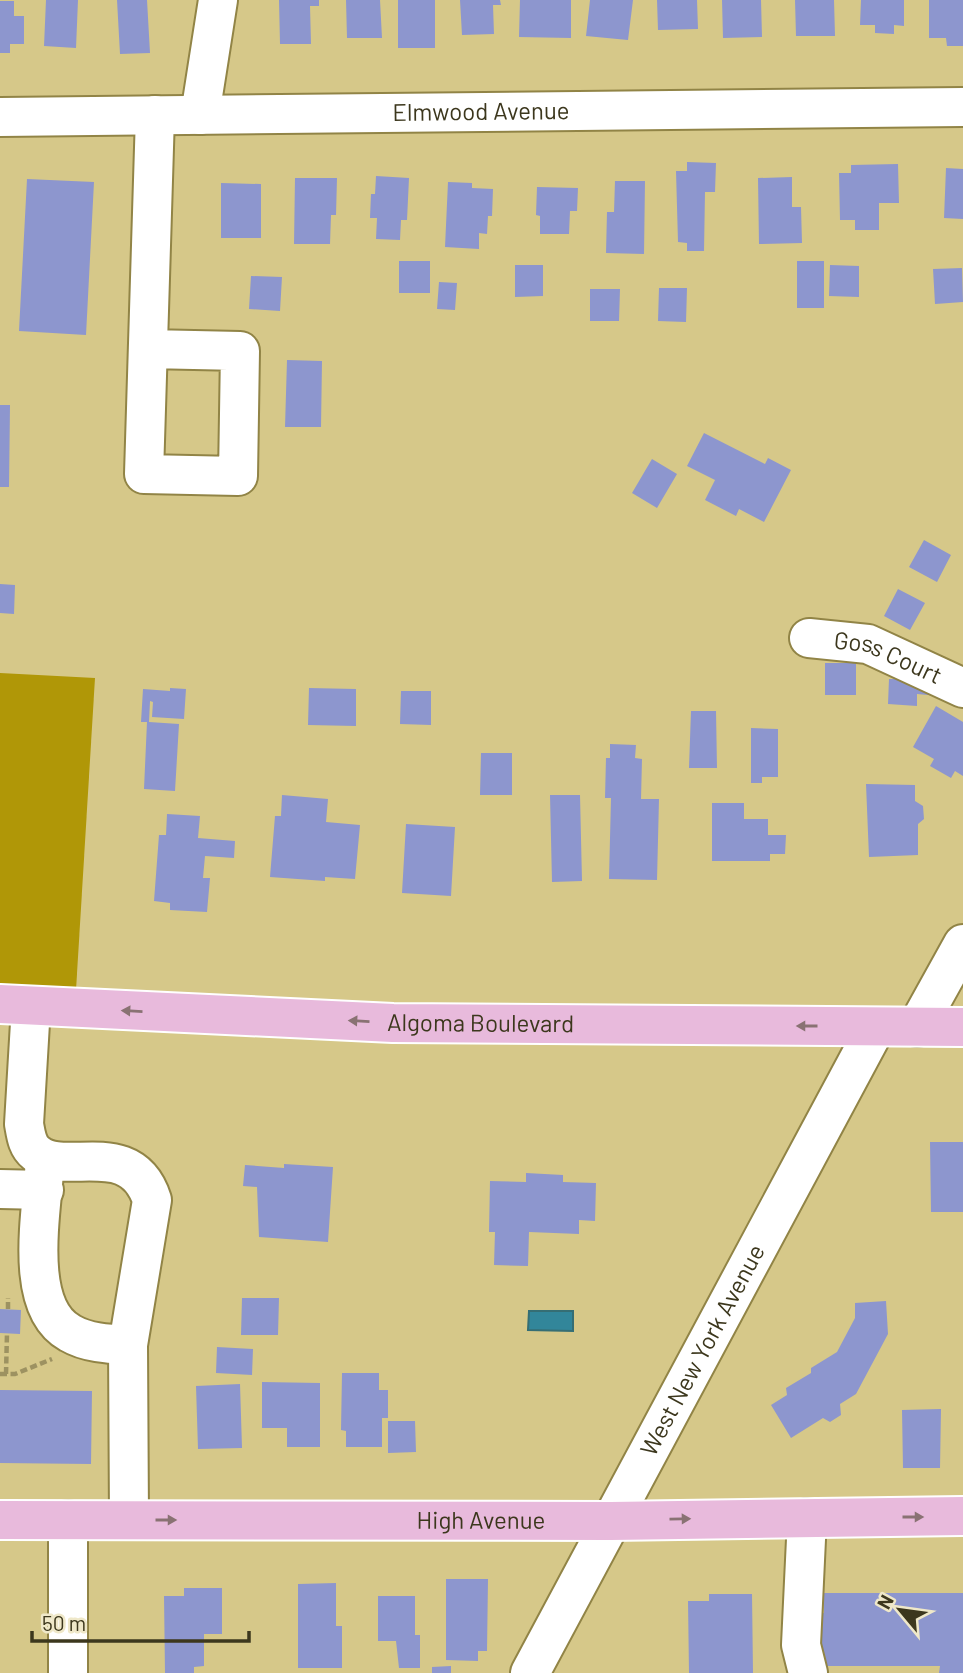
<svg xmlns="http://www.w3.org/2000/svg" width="963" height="1673" viewBox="0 0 963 1673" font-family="Barlow,sans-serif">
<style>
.green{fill:#b09707}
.water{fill:#32869a;stroke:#356e74;stroke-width:2}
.building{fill:#8d96ce}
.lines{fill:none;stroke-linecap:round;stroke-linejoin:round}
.minor-casing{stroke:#918446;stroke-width:42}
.major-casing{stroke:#fff;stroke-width:42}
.path{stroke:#9d9261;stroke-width:4.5;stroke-dasharray:7 3.5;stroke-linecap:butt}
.minor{stroke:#fff;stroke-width:38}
.major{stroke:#e8badc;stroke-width:38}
.oneway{fill:#897273}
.labels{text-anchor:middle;stroke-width:5;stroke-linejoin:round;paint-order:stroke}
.street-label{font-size:24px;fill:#3c371d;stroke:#efe8c9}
</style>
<rect width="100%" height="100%" fill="#d6c889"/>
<path class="green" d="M0,673L95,678L76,990L0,987Z"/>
<path class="water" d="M529,1311H573V1331L528,1330Z"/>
<path class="building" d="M46,0H78L76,48L44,46Z
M117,0H147L150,53L120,54Z
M279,0H319V6H310L311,44H280Z
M346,0H380L382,38H347Z
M398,0H435V48H398Z
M460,0H500L501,5H493L494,34L462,35Z
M520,0H571V38L519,37Z
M590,0H633L628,40L586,36Z
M657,0H697L698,29L658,30Z
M722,0H761L762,37L723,38Z
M795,0H834L835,36H796Z
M861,0H904V26L894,25V34L875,33V25H860Z
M929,0H963V46H947L946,38H929Z
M0,1H14V16H24V44H10V53H0Z
M687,162L716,163L715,192H705L704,251H687V243L678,242L676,171H687Z
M898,164L899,203H879V230H855V220H840L839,173H851V165Z
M946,168L963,169V219L944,218Z
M376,176L409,178L407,220H401L400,240L376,239L377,218H370L371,194H375Z
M792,177V207H801L802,243L759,244L758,178Z
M295,178H337L336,215H331L330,244H294Z
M27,179L94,182L86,335L19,331Z
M615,181H645L644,254L606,253L607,212H614Z
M448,182L472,183V188L493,189L492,216H488L487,234L479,233V249L445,247Z
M221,183L261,184V238H221Z
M537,187L578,188L577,211H570L569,234H540V216L536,215Z
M399,261H430V293H399Z
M797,261H824V308H797Z
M515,265H543V296L515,297Z
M830,265L859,266V297L829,296Z
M962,268L963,302L935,304L933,269Z
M251,276L282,277L280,311L249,309Z
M439,282L457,283L455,310L437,309Z
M659,288H687L686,322L658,321Z
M590,289H620L619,321H590Z
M287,360L322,361L321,427H285Z
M0,405H10L9,487H0Z
M704,433L765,464L768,458L791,470L764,522L739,509L736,516L705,500L715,480L687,466Z
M652,459L677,474L657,508L632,493Z
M924,540L951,555L937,582L909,567Z
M0,584L15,585L14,614L0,613Z
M898,589L925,603L910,630L884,616Z
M825,663H856V695H825Z
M889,679H924L934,684L928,695L917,694V706L888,704Z
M170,688L186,689L184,719L152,717L153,702L150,701L149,722L179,724L175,791L144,789L147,722H141L143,689L170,691Z
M309,688L356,689V726L308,725Z
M401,691H431V725L400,724Z
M936,706L963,722V776L955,771L951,778L930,766L934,759L913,747Z
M691,711H716L717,768H689Z
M751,728L778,729V777H762V783H751Z
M610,744L636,745L635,758L642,759L641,799H659L657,880L609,879L611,798H605L606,758H610Z
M481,753H512V795H480Z
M866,784L915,785V801L923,806L924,819L918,824V855L869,857Z
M282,795L328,799L326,822L360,825L355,879L325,877V881L270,877L275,816H281Z
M550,795H580L582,881L552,882Z
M712,803H744V819H768V835H786L785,854H770V861H712Z
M167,814L200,816L198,838L235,841L234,858L205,856L203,878H210L207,912L170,910V903L154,901L159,835H166Z
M406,824L455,827L451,896L402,893Z
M930,1142H963V1212H931Z
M284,1164L333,1167L328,1242L259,1237L257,1187L243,1186L245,1165L284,1168Z
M526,1173L563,1175V1182L596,1183L595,1221L579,1220V1234L529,1232L528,1266L494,1265L495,1232H489L490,1181L526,1182Z
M242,1298H279L278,1335H241Z
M886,1301L888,1334L856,1394L840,1404L841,1415L830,1422L823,1418L791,1438L771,1405L787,1395L786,1388L811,1373V1368L837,1352L855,1318V1303Z
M0,1309L21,1310L20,1334L0,1333Z
M217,1347L253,1349L252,1375L216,1373Z
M342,1373H379V1390H388V1418H382V1447H346V1431L341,1430Z
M262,1382L320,1383V1447H287V1428H262Z
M240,1384L242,1448L198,1449L196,1386Z
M0,1390L92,1391L91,1464L0,1463Z
M941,1409L940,1468H903L902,1410Z
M388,1421H415L416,1452L388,1453Z
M446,1579H488L487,1651H478V1661L446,1660Z
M336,1583V1626H342V1668H298V1584Z
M184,1588H222V1634H204V1666L194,1667V1673H165L164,1596H184Z
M823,1593H963V1673H939L940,1666H814V1613H824Z
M709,1594H752L753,1673H689L688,1601H709Z
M378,1596H415V1635H420V1668H399L396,1641H378Z
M451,1666V1673H432V1667Z"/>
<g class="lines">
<g class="minor-casing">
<g id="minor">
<path d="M200,115L218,0"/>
<path id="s1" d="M0,117L963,107"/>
<path d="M148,349L240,351L238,476L144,474L155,115"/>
<path id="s2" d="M809,638L868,644L963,688"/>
<path d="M31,1006L24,1124C26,1135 27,1146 36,1153C64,1178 131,1135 152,1200L128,1345L129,1520"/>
<path d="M917,1027L963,944"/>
<path d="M45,1159C43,1206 21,1306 70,1333C87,1343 109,1344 128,1345"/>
<path d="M0,1189L44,1190"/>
<path d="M807,1518L801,1645L808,1673"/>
<path d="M68,1673V1520"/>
<path id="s3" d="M530,1673L876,1027"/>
</g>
</g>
<g class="major-casing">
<g id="major">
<path id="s4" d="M0,1004L393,1023L963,1027"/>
<path id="s5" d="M0,1520L611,1521L963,1516"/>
</g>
</g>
<path class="path" d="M8,1309V1298
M0,1374H15L52,1359
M6,1374L7,1333"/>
<use href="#minor" class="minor"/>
<use href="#major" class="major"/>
</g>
<defs><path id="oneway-solid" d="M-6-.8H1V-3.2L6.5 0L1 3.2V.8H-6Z" transform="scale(1.75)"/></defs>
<g class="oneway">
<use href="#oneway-solid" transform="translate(132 1011) rotate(-177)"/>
<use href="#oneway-solid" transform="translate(359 1021) rotate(-177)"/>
<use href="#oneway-solid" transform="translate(807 1026) rotate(-180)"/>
<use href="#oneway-solid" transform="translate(913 1517)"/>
<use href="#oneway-solid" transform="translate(680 1519) rotate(-1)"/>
<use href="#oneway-solid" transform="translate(166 1520)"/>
</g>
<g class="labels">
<g class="street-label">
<text dy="8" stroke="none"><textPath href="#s1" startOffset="481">Elmwood Avenue</textPath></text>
<text dy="8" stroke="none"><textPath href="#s2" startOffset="82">Goss Court</textPath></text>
<text dy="8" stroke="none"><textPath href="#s4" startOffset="481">Algoma Boulevard</textPath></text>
<text dy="8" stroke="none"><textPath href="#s3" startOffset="366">West New York Avenue</textPath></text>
<text dy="8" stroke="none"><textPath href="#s5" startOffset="481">High Avenue</textPath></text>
</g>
</g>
<g transform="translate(900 1610) rotate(299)" stroke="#efe8c9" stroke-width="5" paint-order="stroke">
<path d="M0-5L12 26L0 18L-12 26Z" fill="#3c371d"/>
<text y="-10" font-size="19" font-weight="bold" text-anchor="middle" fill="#3c371d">N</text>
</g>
<path d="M32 1631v10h217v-10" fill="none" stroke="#3c371d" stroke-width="3.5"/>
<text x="42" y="1631" font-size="21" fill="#3c371d" stroke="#efe8c9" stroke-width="5" paint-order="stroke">50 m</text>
</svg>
